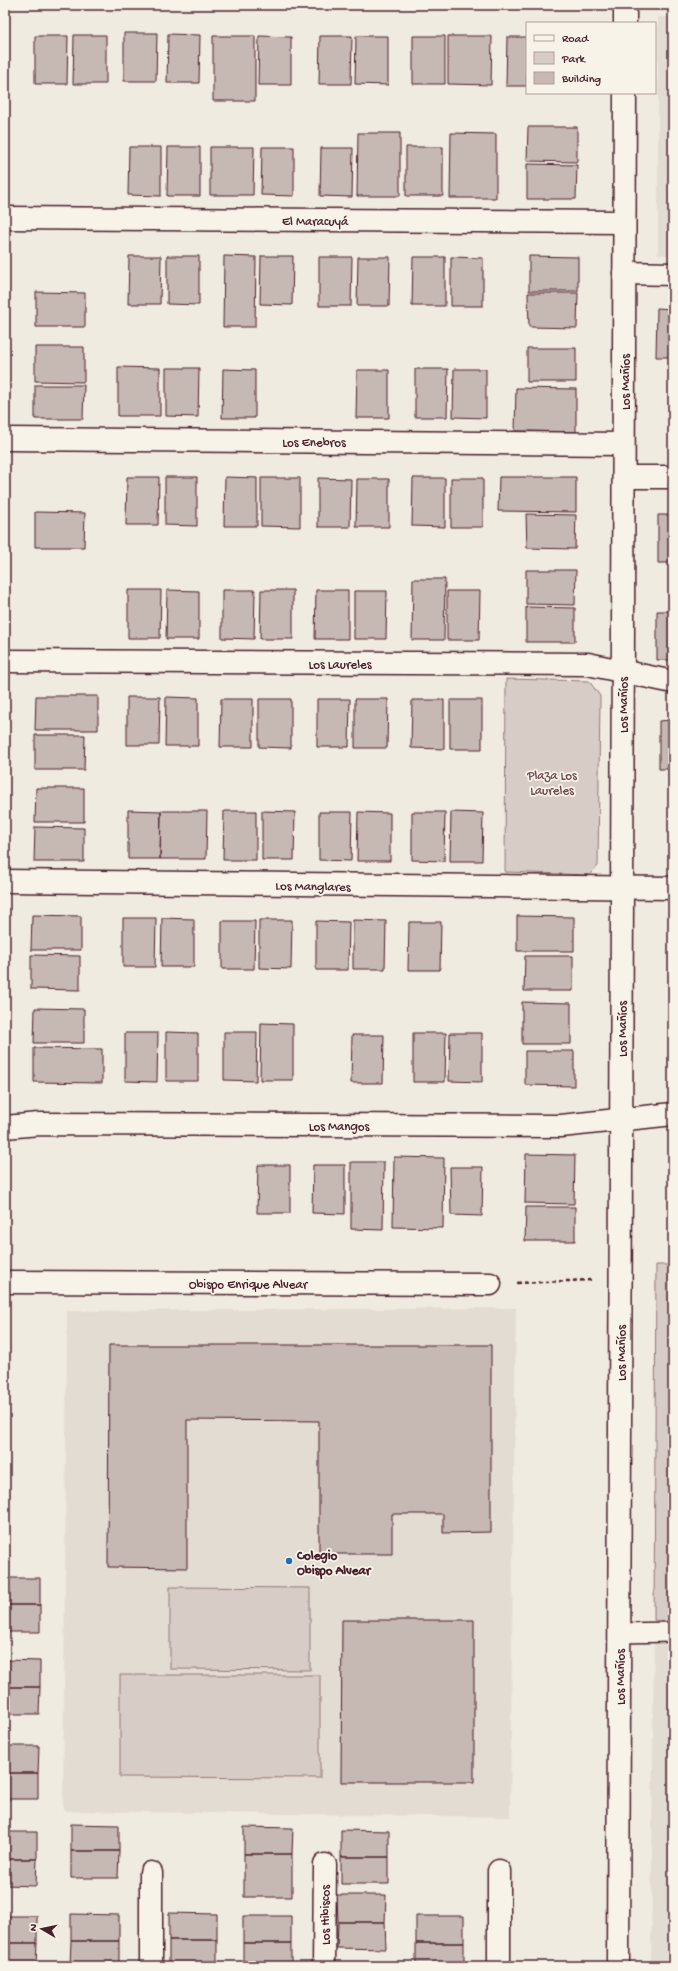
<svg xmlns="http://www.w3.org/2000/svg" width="678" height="1971" viewBox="0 0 678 1971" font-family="'Gochi Hand',sans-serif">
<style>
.built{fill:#e3dcd2}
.green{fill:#d8cdc6;stroke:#917678}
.building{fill:#c6b8b3;stroke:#4a1f2b}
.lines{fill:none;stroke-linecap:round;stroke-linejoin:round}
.service-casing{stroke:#4a1f2b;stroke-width:22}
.minor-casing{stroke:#4a1f2b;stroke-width:25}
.tertiary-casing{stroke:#4a1f2b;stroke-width:25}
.path{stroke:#4a1f2b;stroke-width:2.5;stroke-dasharray:4 3;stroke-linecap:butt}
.service{stroke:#f7f3e8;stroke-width:19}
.minor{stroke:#f7f3e8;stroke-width:22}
.tertiary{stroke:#f7f3e8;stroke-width:22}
.poi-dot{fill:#1f6fb2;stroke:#f7f3e8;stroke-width:1.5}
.labels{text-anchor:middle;stroke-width:3.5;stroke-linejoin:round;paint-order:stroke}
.street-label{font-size:13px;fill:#4a1f2b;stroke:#f7f3e8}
.park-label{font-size:13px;fill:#6e4a52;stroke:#f7f3e8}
.poi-label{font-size:13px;font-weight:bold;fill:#4a1f2b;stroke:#f7f3e8;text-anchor:start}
</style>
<rect width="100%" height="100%" fill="#f0ebe0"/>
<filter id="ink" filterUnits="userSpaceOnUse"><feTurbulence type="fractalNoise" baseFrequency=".025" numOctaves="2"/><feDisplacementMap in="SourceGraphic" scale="8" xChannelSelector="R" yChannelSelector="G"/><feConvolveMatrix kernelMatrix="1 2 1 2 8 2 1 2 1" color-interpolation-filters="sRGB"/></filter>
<g filter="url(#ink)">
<path class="built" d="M658,17H673V255H658Z
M516,1308L510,1817L63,1811L67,1311Z
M654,1620L673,1621V1966H651Z"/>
<path class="green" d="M506,679L589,681L600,696L598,866L589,875L505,872Z
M656,1265H673V1624H665V1621L654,1620Z
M170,1587L310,1588V1670L170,1669Z
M120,1675H320V1778L120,1777Z"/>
<path class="building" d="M124,33H157L156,81H124Z
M168,34L200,35L199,83H167Z
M74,35H106V84H73Z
M35,36H68L67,84H35Z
M213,36H255V101H213Z
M259,36L291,37V85H258Z
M320,36H352L351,84H319Z
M356,36H388V85L355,84Z
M413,36H445V84H413Z
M448,36H492L491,85L448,84Z
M507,37H527V86H506Z
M528,127H577V162L527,161Z
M358,133H400V196H357Z
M451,133L496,134V198H450Z
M129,147H161V196L128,195Z
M168,147H200V196H167Z
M210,147H254L253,195H210Z
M262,147H294V196L261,195Z
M406,147H443V196H406Z
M321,148H353L352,197L320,196Z
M527,164L577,165L576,199H527Z
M129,256H161L160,304H128Z
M167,256H199V305L167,304Z
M224,256L256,257L255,327H223Z
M261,256H293L292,305L260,304Z
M529,256L578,257V291H529Z
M319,257H352L351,306H319Z
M358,257H390L389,306H357Z
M413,257H445V306H412Z
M451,257L483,258V306H451Z
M36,292L85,293V327H36Z
M528,293H578L577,328L529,327Z
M657,308L673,309V357H656Z
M35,347H84V382L35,381Z
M527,348H576V382H527Z
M118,367L160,368V416H118Z
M166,368H199L198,417L166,416Z
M223,369L255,370V418H222Z
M415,369H448L447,417H415Z
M454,369H486V418L453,417Z
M357,370H389V418H356Z
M35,385H84L83,419H35Z
M516,388L576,389V432L515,431Z
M127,477H159L158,525H126Z
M165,477H197V526L165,525Z
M225,477L257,478V526H224Z
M499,477H576V512L498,511Z
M261,478H300V527L261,526Z
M318,478L351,479L350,527H318Z
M413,478H445V527L412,526Z
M451,478H483V527H451Z
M357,479H389V527H356Z
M35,512L85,513L84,547H35Z
M526,514L576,515L575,549L527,548Z
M658,515H673V563H658Z
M526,570H576L575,605L526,604Z
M413,579H445L444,640H412Z
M128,590H161L160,638H128Z
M167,590L199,591V639H166Z
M222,590H255L254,639L222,638Z
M261,590H293V639H260Z
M316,590H348V639H315Z
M354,591H387L386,639H354Z
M447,591H480L479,640H447Z
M526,607L575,608V642H526Z
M657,611H673V660H657Z
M36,696H98V730H35Z
M127,697H160L159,745H127Z
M166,697L198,698V746H165Z
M221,699H253V747H220Z
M259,699H291V748L259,747Z
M317,699H350L349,747H317Z
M355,699H388L387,748H355Z
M412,700H444V749L411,748Z
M450,700H482V749H450Z
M673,720V769H659V721Z
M35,735H85L84,770H35Z
M36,788H84V822H35Z
M128,810L161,811L160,859H128Z
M161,811H207L206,859H160Z
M224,811H256V860H223Z
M262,811L295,812L294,860H262Z
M319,812H352L351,861L319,860Z
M358,812L390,813V861H357Z
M412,812H445L444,861L412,860Z
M451,812L483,813L482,861H450Z
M35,827L84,828V862H34Z
M32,915L81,916V950H31Z
M517,916L574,917V951H517Z
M123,918H156L155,967H123Z
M162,918L194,919V967H161Z
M259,920H292L291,969L259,968Z
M353,920L386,921L385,969H353Z
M222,921H255L254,969H222Z
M316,921L349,922L348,970H316Z
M409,922H441L440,970H408Z
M31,955L80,956V990L31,989Z
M525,956H573V991H524Z
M522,1002L571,1003V1044H522Z
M35,1008L84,1009V1043H34Z
M261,1023L293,1024V1080H260Z
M166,1032L198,1033V1081H166Z
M224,1032H257L256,1081L224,1080Z
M125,1033H158L157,1082L125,1081Z
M413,1033H446L445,1082H413Z
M450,1033H482V1082L449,1081Z
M352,1035H384L383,1083H351Z
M34,1048L102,1049V1083L34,1082Z
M525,1051H574V1086L525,1085Z
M526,1154L575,1155L574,1204L525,1203Z
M394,1157L444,1158L443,1228L393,1227Z
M351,1162H384L383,1230L351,1229Z
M258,1165H290V1213H257Z
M313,1165H345V1214L312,1213Z
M450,1167H483L482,1216L451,1215Z
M526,1207H575V1241H525Z
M109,1345H491V1532L443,1533V1514H392V1554H319V1421L187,1420V1568L108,1567Z
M5,1578H40V1605H5Z
M5,1605H40V1632H5Z
M342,1620H474V1782H341Z
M5,1660L40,1661V1687H5Z
M5,1687H40L39,1714H5Z
M5,1746H39L38,1773H5Z
M5,1773H38V1799H5Z
M71,1824L119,1825V1851H71Z
M244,1827L293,1828L292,1854H244Z
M341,1830L389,1831V1857H341Z
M5,1832H37V1859H5Z
M71,1851H119L118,1878H71Z
M244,1854H292V1897H244Z
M341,1857H389V1884H341Z
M5,1859H37L36,1886L5,1885Z
M337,1895H386L385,1922H338Z
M169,1913L217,1914V1940H169Z
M71,1914L119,1915V1941H71Z
M5,1916H37V1943H5Z
M243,1916H291V1943H243Z
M416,1916H464V1943H416Z
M338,1922H385L386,1949L337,1948Z
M169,1940H217V1966H169Z
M71,1941H119V1966H70Z
M5,1943H37L36,1966H5Z
M243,1943H291V1966H243Z
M416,1943H464V1966H416Z"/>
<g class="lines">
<g class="service-casing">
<path id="service" d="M619,1633L673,1632"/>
</g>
<g class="minor-casing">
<path id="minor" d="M5,218L624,222
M624,273L673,274
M5,439L623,444
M624,477H673
M5,661L588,664L673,682
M5,881L673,888
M5,1127L39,1124L561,1126L673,1114
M5,1282L490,1284
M151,1966V1873
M324,1966L325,1865
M499,1966V1871"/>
</g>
<g class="tertiary-casing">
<path id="tertiary" d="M625,5V23
M618,1966L625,93"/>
</g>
<path class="path" d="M517,1283L592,1280"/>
<use href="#service" class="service"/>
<use href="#minor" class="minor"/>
<use href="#tertiary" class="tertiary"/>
</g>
</g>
<circle class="poi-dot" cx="289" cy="1561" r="4"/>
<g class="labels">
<g class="street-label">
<text x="315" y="225">El Maracuyá</text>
<text transform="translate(624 382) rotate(-90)" y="5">Los Mañíos</text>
<text x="314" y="446">Los Enebros</text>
<text x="340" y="668">Los Laureles</text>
<text transform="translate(622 705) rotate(-90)" y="5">Los Mañíos</text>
<text transform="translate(313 885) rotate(1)" y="5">Los Manglares</text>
<text transform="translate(621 1029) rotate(-90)" y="5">Los Mañíos</text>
<text x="339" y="1130">Los Mangos</text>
<text x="248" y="1288">Obispo Enrique Alvear</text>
<text transform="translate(620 1353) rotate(-90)" y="5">Los Mañíos</text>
<text transform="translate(619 1677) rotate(-90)" y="5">Los Mañíos</text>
<text transform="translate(324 1915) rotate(-90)" y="5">Los Hibiscos</text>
</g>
<g class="park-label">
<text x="552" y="779">Plaza Los<tspan x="552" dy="15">Laureles</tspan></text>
</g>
<g class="poi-label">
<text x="297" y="1559">Colegio<tspan x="297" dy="15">Obispo Alvear</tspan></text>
</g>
</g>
<rect width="678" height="1971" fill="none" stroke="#f7f3e8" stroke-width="20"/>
<rect x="10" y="10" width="658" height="1951" fill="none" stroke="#4a1f2b" stroke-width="1.5" filter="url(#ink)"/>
<rect x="526" y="22" width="130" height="72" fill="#f7f3e8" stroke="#b29e9c"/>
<rect x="534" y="35" width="20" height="6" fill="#f7f3e8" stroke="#b29e9c"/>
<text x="562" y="42" font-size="12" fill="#4a1f2b">Road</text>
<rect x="534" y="52" width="20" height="12" fill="#d8cdc6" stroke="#b29e9c"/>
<text x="562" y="62" font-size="12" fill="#4a1f2b">Park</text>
<rect x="534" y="72" width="20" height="12" fill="#c6b8b3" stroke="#b29e9c"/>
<text x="562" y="82" font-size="12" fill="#4a1f2b">Building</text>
<g transform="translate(42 1929) rotate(279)" stroke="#f7f3e8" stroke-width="3" paint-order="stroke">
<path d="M0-3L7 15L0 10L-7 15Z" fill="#4a1f2b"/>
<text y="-6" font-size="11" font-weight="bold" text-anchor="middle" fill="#4a1f2b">N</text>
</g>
</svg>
